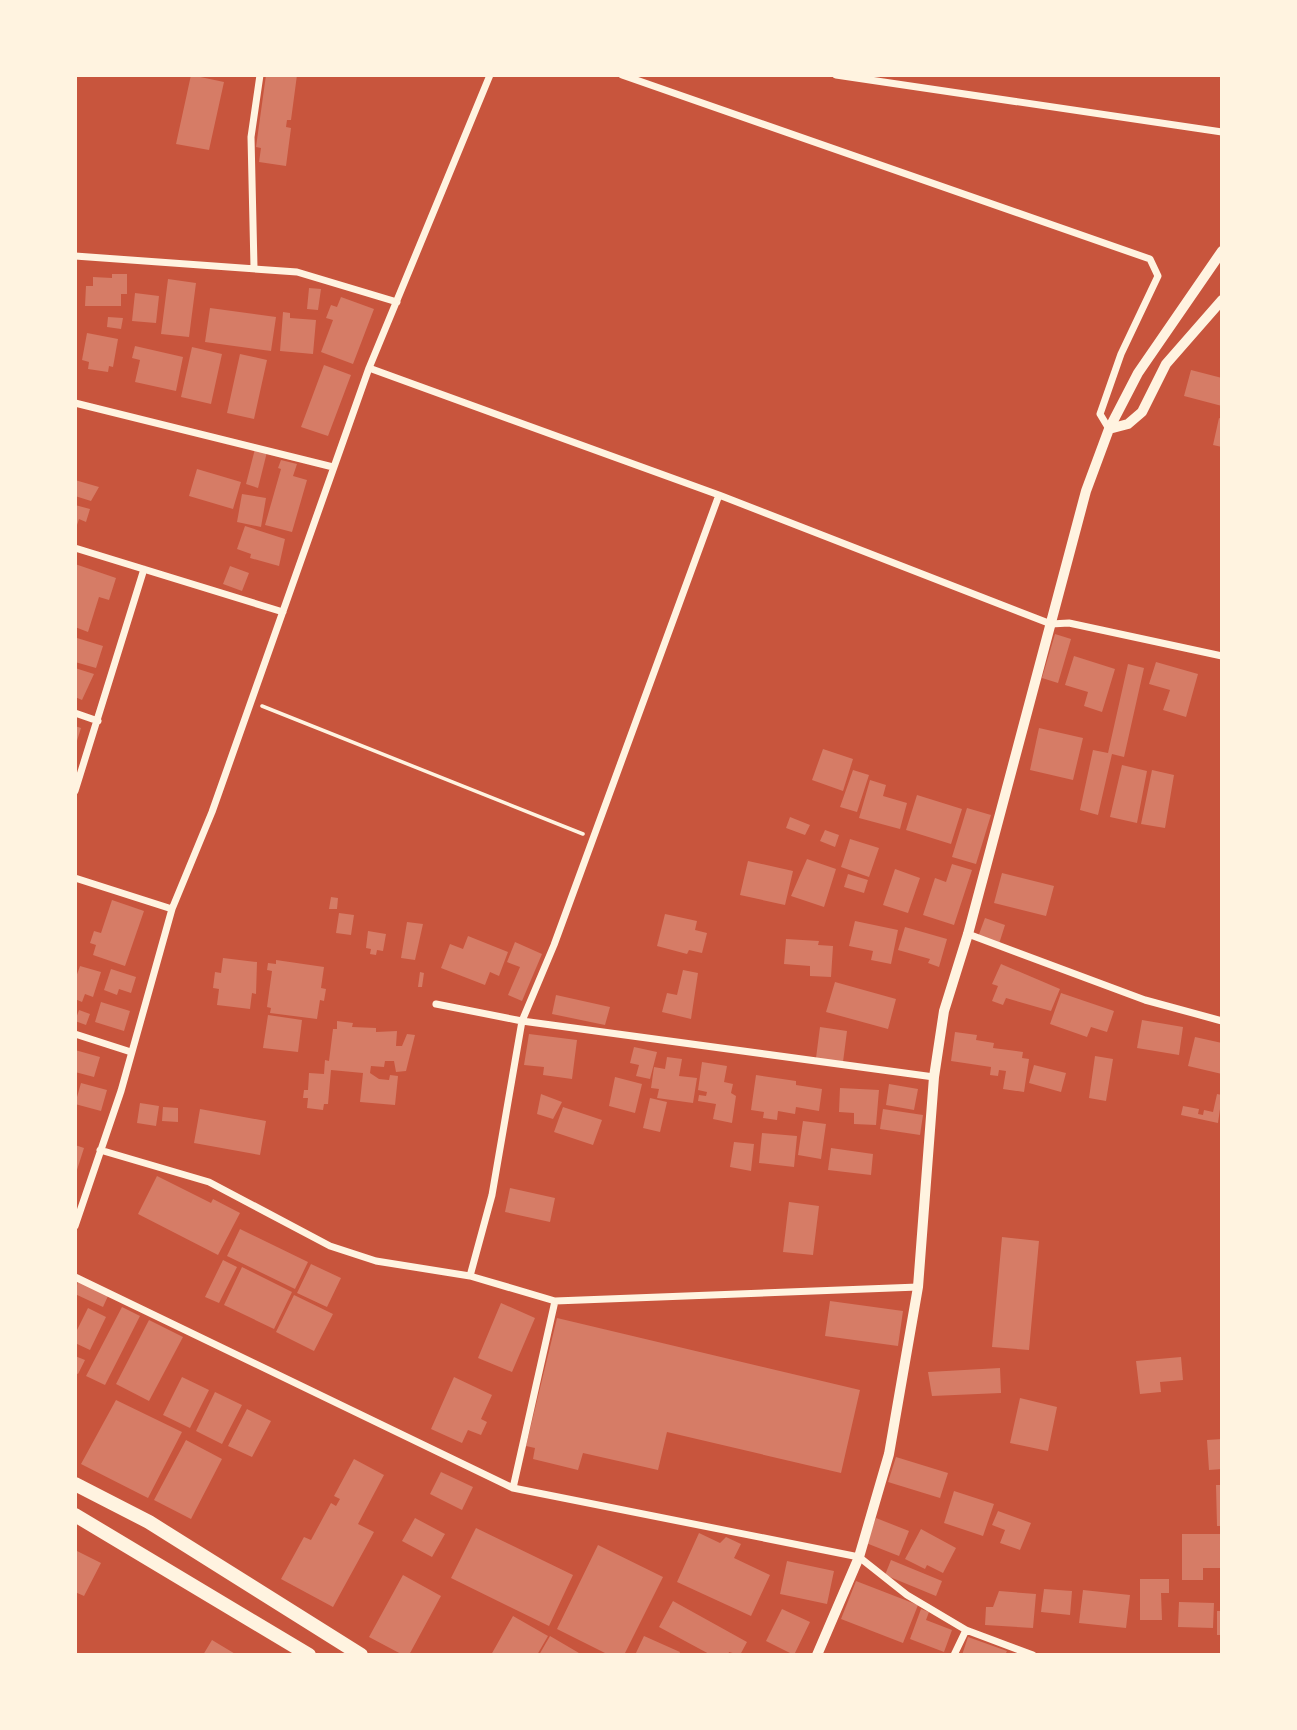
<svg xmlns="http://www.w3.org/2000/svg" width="1297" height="1730" viewBox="0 0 1297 1730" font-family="Commissioner,sans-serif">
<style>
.building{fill:#d67c66}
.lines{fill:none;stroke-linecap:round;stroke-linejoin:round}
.path{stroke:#fff3e0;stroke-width:3.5}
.minor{stroke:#fff3e0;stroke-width:7}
.tertiary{stroke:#fff3e0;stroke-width:10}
.trunk{stroke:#fff3e0;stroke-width:14}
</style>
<rect width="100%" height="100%" fill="#c8553d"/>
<path class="building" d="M191,75L224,82L209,150L176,144Z
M266,75H297L291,120H287L286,127L291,128L286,166L259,162L261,148L256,147Z
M112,274H127V294H121V306H85L86,286H93V277L112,278Z
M168,279L196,283L189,337L161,334Z
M309,288L321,289L318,310L307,309Z
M135,293L159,296L156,323L132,321Z
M341,297L374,309L353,364L321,352L333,320L326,318L331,305L337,307Z
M210,308L276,317L271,351L205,342Z
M283,312L290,313V318L316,320L313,354L280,351Z
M108,317L123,318L121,329L107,327Z
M87,333L118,339L113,367L109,366L108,372L88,369L89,362L82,360Z
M135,346L183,357L176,391L135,382L140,360L132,358Z
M192,347L222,354L211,404L181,397Z
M240,354L267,360L254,419L227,413Z
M324,365L351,375L328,436L301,427Z
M1191,370L1222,378V406L1184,396Z
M1219,418L1222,419V447L1213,445Z
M255,449L267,452L258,488L246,484Z
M281,460L297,464L293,476L307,480L292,532L265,525L281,469L278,468Z
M197,469L241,482L233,509L189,496Z
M75,480L99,487L91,501L75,496Z
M242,494L266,498L261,527L237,522Z
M75,505L90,509L86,522L79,519L76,528Z
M245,526L285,539L279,566L250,558L251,554L237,549Z
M75,564L116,578L109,600L99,597L88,632L75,627Z
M230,566L249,573L242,591L223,584Z
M1055,634L1071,639L1058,683L1042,678Z
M77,638L103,646L96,668L75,662Z
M1074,656L1115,669L1102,712L1084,706L1088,692L1065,685Z
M1156,662L1198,674L1186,717L1163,710L1170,690L1149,684Z
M1128,664L1144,668L1124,757L1112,754L1098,815L1080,810L1093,750L1108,753Z
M75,668L94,674L82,700L75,697Z
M75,726L81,728L76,744L75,743Z
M1039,728L1083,738L1073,780L1030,770Z
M823,749L853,759L843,791L812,780Z
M1122,765L1147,771L1137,823L1110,817Z
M853,770L869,775L857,812L840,807Z
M1152,770L1174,775L1165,828L1141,824Z
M870,780L886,785L883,796L907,803L900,829L859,818Z
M917,795L962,809L951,844L906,830Z
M967,808L991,815L976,864L952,857Z
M790,817L810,825L805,835L786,828Z
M825,830L839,835L835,847L820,841Z
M850,839L879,848L869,877L841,867Z
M807,859L836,869L824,907L791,896Z
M748,861L793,871L785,905L740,895Z
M952,864L972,870L954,925L923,915L935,878L946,882Z
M895,869L920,878L908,913L883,905Z
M1002,873L1054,886L1046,916L994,903Z
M848,874L868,880L864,893L844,887Z
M331,897L338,898L337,909H329Z
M112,900L144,911L125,966L93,955L96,945L90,943L94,931L101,933Z
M339,913L354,915L351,935L336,933Z
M665,914L697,921L695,930L707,933L702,953L689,950L687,954L657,946Z
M985,918L1005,925L999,944L978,937Z
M855,921L898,930L891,964L871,960L873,951L849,946Z
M407,922L423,924L415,960L401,958Z
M905,927L947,939L939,967L928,963L930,959L898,950Z
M368,931L386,934L383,951L377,950L376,955L370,954L371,949L366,948Z
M468,936L508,952L499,976L490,972L485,985L441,968L450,944L463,949Z
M786,939L819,941L818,945L833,946L831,977L810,976V966L784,964Z
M515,942L542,954L522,1001L508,995L520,967L507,962Z
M223,958L257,962L256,994L252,993L250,1009L217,1005L219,989L213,988L215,972L221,973Z
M276,960L324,967L321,988L326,989L324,1001L320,1000L317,1019L270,1013L271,1008L267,1007L272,971L267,970L268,963L276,964Z
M1001,964L1060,989L1051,1011L1006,998L1003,1005L992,1001L998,986L992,984Z
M80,966L101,972L93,997L85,994L82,1002L75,999V980Z
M111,969L136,977L131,993L119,989L117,995L104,990Z
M683,970L698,973L691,1019L662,1012L667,993L677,995Z
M420,972L424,973L422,987H418Z
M835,982L896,999L888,1029L826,1012Z
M1061,993L1114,1011L1107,1032L1091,1027L1087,1037L1050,1024Z
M556,995L610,1007L605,1025L552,1014Z
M101,1002L130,1011L124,1031L95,1022Z
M79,1010L90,1014L86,1025L75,1021Z
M268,1015L302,1020L298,1052L263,1048Z
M1142,1020L1183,1027L1179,1055L1137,1048Z
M337,1021L353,1023L352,1027L376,1028V1032L397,1031L396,1046H402L407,1034L415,1035L406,1071L396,1072L394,1061H385L384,1067L371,1066L370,1073L379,1079L389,1080L390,1075L398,1076L395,1105L360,1102L363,1073L331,1070L328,1104H324L323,1110L307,1108L308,1098H303L304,1090H308L309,1073L324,1074L325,1060L329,1061L333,1029H337Z
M820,1027L847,1031L843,1062L816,1058Z
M955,1032L977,1035L976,1040L994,1043L993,1048L1023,1052L1022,1058L1029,1059L1024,1092L1003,1089L1006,1071L999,1070L998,1076L990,1075L991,1067L951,1061Z
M529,1034L577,1040L572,1079L543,1075L544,1067L524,1065Z
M1195,1037L1222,1043V1074L1188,1066Z
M634,1047L657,1052L650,1079L636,1076L639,1065L630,1063Z
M75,1050L100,1057L94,1077L75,1072Z
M1095,1056L1113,1059L1106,1101L1089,1098Z
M667,1057L682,1059L679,1076L697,1078L693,1103L657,1098L659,1089L651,1088L654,1067L665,1069Z
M702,1062L727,1066L724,1082L733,1084L731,1093L736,1096L732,1123L713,1119L716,1104L698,1101L699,1095L706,1096L707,1092L698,1090Z
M1034,1065L1066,1073L1061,1092L1029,1083Z
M756,1075L796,1081V1085L822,1089L819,1111L796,1107L795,1114L778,1111L777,1120L763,1118L764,1112L751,1110Z
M615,1077L642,1084L635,1113L609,1106Z
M81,1083L107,1090L101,1111L75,1104Z
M889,1084L918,1089L914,1110L886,1105Z
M840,1088L879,1090L876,1125L854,1124V1113L839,1112Z
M541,1094L562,1102L553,1119L537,1114Z
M1217,1094L1222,1095L1218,1123L1181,1115L1183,1106L1199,1109L1198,1114L1203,1115L1204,1110L1213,1112Z
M650,1098L667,1102L660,1132L643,1128Z
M140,1103L159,1106L156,1126L137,1123Z
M163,1107L178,1108V1122L162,1121Z
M563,1107L602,1120L593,1145L554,1132Z
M200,1109L266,1121L260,1155L194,1143Z
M883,1109L923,1115L920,1135L880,1129Z
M803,1121L826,1124L821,1159L798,1155Z
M762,1133L797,1136L794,1167L759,1163Z
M734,1142L754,1144L751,1171L730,1167Z
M75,1145L84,1148L76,1173H75Z
M831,1148L873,1154L871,1175L828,1170Z
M157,1176L211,1203L213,1199L240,1213L218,1255L138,1214Z
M510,1188L555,1198L550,1222L505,1212Z
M789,1202L819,1206L813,1255L783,1252Z
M240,1229L308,1262L295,1289L227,1256Z
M1002,1237L1039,1241L1029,1350L992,1347Z
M223,1260L237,1267L219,1303L205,1297Z
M311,1264L341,1278L327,1307L297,1293Z
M242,1267L292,1292L274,1329L224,1305Z
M78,1281L108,1296L103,1307L75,1294Z
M294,1295L333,1314L314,1351L276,1332Z
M830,1301L903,1311L898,1346L825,1336Z
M501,1303L535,1318L512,1372L478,1358Z
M122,1307L140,1316L105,1385L86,1376Z
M88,1308L106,1317L90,1350L75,1343V1334Z
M557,1318L860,1390L841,1473L667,1432L658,1470L583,1453L578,1470L533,1459L535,1448L526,1446Z
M149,1320L183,1337L149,1401L116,1384Z
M75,1356L85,1360L78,1374L75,1373Z
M1181,1357L1183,1380L1160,1382L1161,1392L1140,1394L1136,1361Z
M1000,1368L1001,1393L932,1396L928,1372Z
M182,1377L209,1390L190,1428L163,1415Z
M454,1377L492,1395L481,1419L487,1422L481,1435L468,1430L462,1443L431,1429Z
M215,1392L242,1405L222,1444L196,1431Z
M1020,1398L1057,1407L1048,1451L1010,1443Z
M116,1400L182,1432L148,1498L81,1464Z
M247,1409L271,1421L252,1457L228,1446Z
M1222,1439V1469L1209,1470L1207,1440Z
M186,1440L222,1459L191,1519L154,1500Z
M896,1457L948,1473L940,1498L888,1482Z
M354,1459L384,1475L358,1524L374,1532L333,1607L281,1579L304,1537L311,1540L331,1503L336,1506L340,1499L334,1496Z
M441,1472L473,1487L462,1510L430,1494Z
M1216,1485H1222V1526H1217Z
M954,1491L994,1504L983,1536L944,1523Z
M998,1511L1031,1523L1020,1550L1000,1543L1005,1530L992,1525Z
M415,1518L445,1534L432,1557L402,1541Z
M876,1518L909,1531L899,1556L866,1543Z
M476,1528L573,1575L549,1626L451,1578Z
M921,1529L956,1548L943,1573L927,1565L925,1569L905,1559Z
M699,1533L720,1543L726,1537L741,1544L734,1558L770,1575L751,1616L677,1582Z
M1182,1534H1222V1568H1203V1580H1182Z
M598,1545L663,1577L624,1655H609L557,1629Z
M75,1550L101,1563L84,1596L75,1592Z
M891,1560L942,1581L936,1596L885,1575Z
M787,1561L834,1571L827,1604L780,1594Z
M403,1575L441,1596L409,1655H403L369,1637Z
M1140,1579H1169V1593H1161L1162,1620H1140Z
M856,1581L918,1605L903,1643L841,1619Z
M1044,1589L1072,1591L1070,1615L1041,1612Z
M1083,1590L1130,1595L1126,1628L1079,1623Z
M999,1591L1036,1594L1033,1628L985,1625L986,1607H993Z
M673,1601L747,1642L740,1655L729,1652L728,1655H711L659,1627Z
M1179,1602L1214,1603L1213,1628L1178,1627Z
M782,1609L810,1622L794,1655L766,1641Z
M921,1609L929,1612L926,1620L952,1630L944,1652L910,1639Z
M1217,1611H1222V1635H1217Z
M513,1616L548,1636L537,1655H491Z
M550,1636L579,1653L578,1655H539Z
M644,1636L680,1652L679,1655H635Z
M968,1637L1007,1651L1005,1655H962Z
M212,1640L237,1655H203Z"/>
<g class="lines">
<path class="path" d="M262,706L583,834"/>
<path class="minor" d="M622,75L1150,259L1158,276L1121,354L1100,414L1109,429
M836,75L1222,132
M75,256L297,272L397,302
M254,267L251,137L260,75
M369,368L719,495L1051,624L1069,623L1222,656
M75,403L333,467
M75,548L283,612
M75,713L98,721
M75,791L144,569
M75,878L172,909L121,1091L75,1226
M172,909L212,812L369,368L490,75
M968,934L1145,1000L1222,1021
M436,1004L522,1021L934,1077
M75,1034L131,1052
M100,1150L209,1182L330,1246L376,1261L470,1276L555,1301L918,1287
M470,1276L492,1195L522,1021L554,945L719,495
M75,1277L513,1488L859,1557L907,1595L966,1630L1033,1655
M513,1488L555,1301
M954,1655L966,1630"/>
<path class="tertiary" d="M1109,429L1128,424L1142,412L1166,364L1222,300
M817,1655L859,1557L889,1454L918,1287L934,1077L944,1011L968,934L1086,491L1109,429L1138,373L1222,251"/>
<path class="trunk" d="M75,1484L149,1522L361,1655
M75,1515L309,1655"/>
</g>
<rect width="1297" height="1730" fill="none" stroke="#fff3e0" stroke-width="154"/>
</svg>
